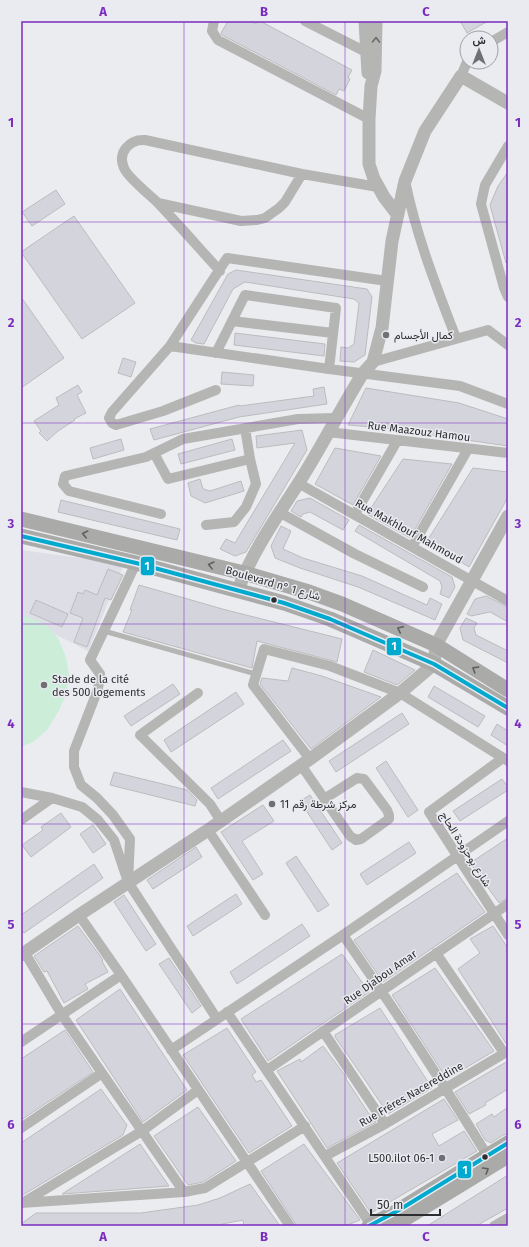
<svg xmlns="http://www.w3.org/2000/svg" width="529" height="1247" viewBox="0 0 529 1247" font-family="'Fira Sans',Vazirmatn,sans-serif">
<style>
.built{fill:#dddee6}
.green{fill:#cceed9}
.building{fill:#d4d4dd;stroke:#bcbcbe}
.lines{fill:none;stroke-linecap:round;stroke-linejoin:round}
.service{stroke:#b5b5b4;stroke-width:5}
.minor{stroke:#b5b5b4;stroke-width:10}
.tertiary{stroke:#b5b5b4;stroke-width:13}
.secondary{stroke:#aaaaa9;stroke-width:15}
.bus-1-casing{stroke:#eaebf1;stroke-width:7}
.bus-1{stroke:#00a9ce;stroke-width:4}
.oneway{stroke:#6a6a6b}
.oneway2{stroke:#5e5f60}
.grid{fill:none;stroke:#7b2cbf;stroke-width:1;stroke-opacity:0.55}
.poi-dot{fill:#6f7073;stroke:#eaebf1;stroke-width:1.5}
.bus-dot{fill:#2c2d2f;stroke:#eaebf1;stroke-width:1.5}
.labels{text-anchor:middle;stroke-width:3;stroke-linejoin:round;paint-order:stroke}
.poi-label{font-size:11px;fill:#2c2d2f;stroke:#eaebf1;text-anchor:start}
.street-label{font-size:11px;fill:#2c2d2f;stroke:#eaebf1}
.line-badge{stroke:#eaebf1;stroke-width:1.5}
.badge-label{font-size:11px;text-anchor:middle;font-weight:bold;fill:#fff}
.neatline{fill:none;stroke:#7b2cbf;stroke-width:1.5}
.grid-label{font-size:13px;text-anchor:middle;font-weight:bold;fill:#7b2cbf}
</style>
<rect width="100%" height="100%" fill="#ebecf0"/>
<path class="built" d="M21,550L124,564L88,651L21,617Z"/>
<path class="green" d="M21,614L46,625L58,638L66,657L69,675L66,695L58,712L47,730L33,742L21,747Z"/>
<path class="building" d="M228,21H250L256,24L257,21H260L352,70L348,77L350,79L344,91L339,89L336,95L222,35L221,33Z
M460,21H488L467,33Z
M508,172V262L506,263L490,205L498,186Z
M56,190L65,204L32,226L22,212Z
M74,216L135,303L82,339L21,252Z
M236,270L367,289L372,297L365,355L354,362L340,361L341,347L348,348L354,344L359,303L354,299L245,282L233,289L204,344L196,343L191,340L228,274Z
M21,297L64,358L21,388Z
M235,333L325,344L324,356L234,345Z
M123,358L136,362L131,377L118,373Z
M222,372L254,375L253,386L221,384Z
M78,385L82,392L77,395L86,413L74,419L75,420L58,431L47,441L39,433L41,431L34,421L59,405L56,398Z
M324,387L327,404L239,417L154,440L150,429L239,405L240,406L314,396L313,389Z
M366,388L459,403L508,419V446L384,428L348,425Z
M302,430L307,450L246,552L235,556L220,549L226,539L235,543L295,443L257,448L256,436Z
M121,439L124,450L93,459L90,448Z
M232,439L235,450L181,464L178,454Z
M335,448L381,456L353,505L315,484Z
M403,459L452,464L410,538L367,514Z
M473,468L508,472V497L469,567L427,541Z
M200,479L203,489L210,491L241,481L244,491L205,503L191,496L188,483Z
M310,498L349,520L343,530L310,512L303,514L301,517L291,511L297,501Z
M61,500L180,529L177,540L58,512Z
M359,525L452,577L455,587L449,598L440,594L442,587L440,581L355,531Z
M281,526L291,531L283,549L303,558L362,576L427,605L430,598L442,604L435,620L358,587L300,568L275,558L271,546Z
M108,569L123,575L111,600L105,598L87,647L74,642L83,618L70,613L78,592L83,594L85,590L97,595Z
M139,585L226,610L342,639L337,662L257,641L252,668L123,632L132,610H130Z
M486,596L508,607V622L490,612L471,616L467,614L475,599Z
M36,600L68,614L62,627L30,613Z
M466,618L477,623L474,628L476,635L508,651V663L463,640L460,628Z
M373,650L415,670L397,685L364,672Z
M292,668L322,676L381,697L311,749L260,684L262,678L288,681Z
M173,684L180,694L131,726L124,716Z
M434,686L485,716L478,727L428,697Z
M236,692L244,704L171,752L164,740Z
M402,713L409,724L336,772L329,761Z
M497,724L508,731V746L491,735Z
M283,740L291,751L218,799L211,788Z
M386,761L418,810L408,817L376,768Z
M114,772L187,790L197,800L195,806L110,785Z
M502,779L508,787V790L460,821L453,811Z
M310,795L342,843L332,850L300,801Z
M263,805L274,821L242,841L263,874L253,880L221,832Z
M61,813L71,827L31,857L22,845L43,830L41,827Z
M93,825L106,844L93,853L80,834Z
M508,838V898L499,903L470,863Z
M409,842L416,853L367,885L360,874Z
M196,847L202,857L153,889L147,880Z
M296,856L329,905L318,912L286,863Z
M94,864L103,878L24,933L21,929V915Z
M457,873L485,912L383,982L354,940Z
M236,894L242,904L193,936L187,926Z
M124,895L156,944L146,951L114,902Z
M302,924L310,936L237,984L230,972Z
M78,926L103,960L102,961L108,972L85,984L88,989L64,1003L47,971L44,972L34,956Z
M493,926L508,948L507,1045L458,969L480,953L470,939Z
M342,954L369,992L268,1061L241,1019Z
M169,958L201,1006L192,1013L159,964Z
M435,968L494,1051L447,1079L392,995Z
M120,989L187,1090L143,1122L76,1020Z
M380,1008L432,1088L388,1114L365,1080L335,1037V1035Z
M227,1028L256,1072L252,1075L256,1082L261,1080L292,1126L249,1153L183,1055Z
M65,1030L93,1072L21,1120V1059Z
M323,1046L347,1078L346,1079L369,1114H370L376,1122L327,1148L277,1071L300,1059L301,1062Z
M508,1061V1089L485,1103L486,1105L469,1114L455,1092Z
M101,1089L127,1125L123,1135L21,1196V1143Z
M444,1099L458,1120L432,1134L439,1146L464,1131L477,1151L371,1213L337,1163Z
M198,1107L236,1161L203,1182L188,1185L154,1136Z
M508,1107V1134L503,1135L491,1143L485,1140L476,1124L492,1114L494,1117Z
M140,1144L169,1186L62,1194Z
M304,1144L358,1217L360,1220L345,1226H297L261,1171Z
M508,1175V1208L476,1226H427Z
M250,1184L280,1226H244L243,1220L222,1224V1226H21V1224L36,1213H141L198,1205L220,1198Z"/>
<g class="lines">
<path class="service" d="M104,631L256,674"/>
<path class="minor" d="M214,21L212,31L218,40L369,119
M305,21L366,52
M491,42L508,32
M461,76L467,62
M508,146L485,185L481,204L504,288L508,297
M406,185C417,238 437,288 456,338
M158,203L241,221L257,220L265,218L279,208L285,202L302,174
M220,271C199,248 179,225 158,203C149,194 128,178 124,168C117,152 130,139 145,140L302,174L378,187
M387,281L227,258L170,346L329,369L460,386L508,404
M232,321L333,333
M170,346L112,412L109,418L112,423L116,425L163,411L216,390
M216,353L245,295L336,308L329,369
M373,362L488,330L508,345
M328,432L508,453
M154,453L168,479L250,459L245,428
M298,483L508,601
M279,512L355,554L423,587
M161,514L69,491L63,484L65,476L146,457L183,439L298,419L335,418
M355,514L397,441
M206,525L234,522L246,507L256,484L250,459
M412,547L468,449
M198,693L140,735L210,804L221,821
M503,758L429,812L508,935
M310,759L253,685L264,649L330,666L400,693L508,761
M301,765L350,836L356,840L361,839L389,819V815L387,810L364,779L357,778L324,799
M21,792L52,798L82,807L98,820L114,840L128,882L217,1019
M21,820L52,798
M208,830L265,915
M128,882L130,839L113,815L97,798L81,785L74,767V751L98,689L100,674L90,660L136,563
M79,915L121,975L290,1226
M343,935C393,1007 441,1080 487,1155
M25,953L62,1015L184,1192
M436,953L504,1053
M227,1012L371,1225
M323,1031L385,1124
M21,1042L121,975
M171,1050L343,935L508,821
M267,1070L508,904
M21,1128L102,1073
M325,1156L385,1124L508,1051
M24,1202L142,1131L198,1090
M21,1203L184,1192L205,1188L305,1126
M494,1226L508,1218"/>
<path class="tertiary" d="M365,21L368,73
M376,21L375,71L371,86L369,119V164L374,179L384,197L397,214
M238,590C252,552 276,518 298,484C321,448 340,410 363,373L373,362L382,328L392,241L405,181L425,131L461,76L508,103
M21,955L79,915L208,830L310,759L400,693L434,664L436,645L508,516"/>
<path class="secondary" d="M21,519L244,573L309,592L342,604L436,645L508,690
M21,536L136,563L284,603L330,619L434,664L508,708
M369,1226L399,1210L508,1143
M393,1226L508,1156"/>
<g class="bus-1-casing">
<path id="bus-1" d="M21,536L136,563L284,603L330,619L434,664L508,708
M369,1226L399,1210L508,1143"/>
</g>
<use href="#bus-1" class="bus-1"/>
</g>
<defs><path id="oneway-chevron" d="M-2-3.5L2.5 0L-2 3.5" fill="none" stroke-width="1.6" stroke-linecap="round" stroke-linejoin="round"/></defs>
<use class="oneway" href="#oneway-chevron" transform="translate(376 40) rotate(-89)"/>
<g class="oneway2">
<use href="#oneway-chevron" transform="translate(85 534) rotate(-167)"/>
<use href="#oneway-chevron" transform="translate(211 565) rotate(-166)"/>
<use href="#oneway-chevron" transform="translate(400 629) rotate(-155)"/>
<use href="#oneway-chevron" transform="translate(475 669) rotate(-148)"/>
<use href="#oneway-chevron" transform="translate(486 1170) rotate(-31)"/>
</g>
<path class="grid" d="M184,21V1226M345,21V1226M21,222H508M21,423H508M21,624H508M21,824H508M21,1024H508"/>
<g class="poi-dot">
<circle cx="386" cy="335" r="4"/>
<circle cx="44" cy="685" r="4"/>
<circle cx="272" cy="804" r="4"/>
<circle cx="442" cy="1158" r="4"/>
</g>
<g class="bus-dot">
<circle cx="274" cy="600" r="3.5"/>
<circle cx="485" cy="1157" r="3.5"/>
</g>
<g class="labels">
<g class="poi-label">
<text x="394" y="339">كمال الأجسام</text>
<text x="52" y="683">Stade de la cité<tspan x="52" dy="13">des 500 logements</tspan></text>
<text x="280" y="808">مركز شرطة رقم 11</text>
<text x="434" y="1162" text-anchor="end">L500.ilot 06-1</text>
</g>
<g class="street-label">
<text transform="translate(419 431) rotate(7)" y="4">Rue Maazouz Hamou</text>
<text transform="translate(409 531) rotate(29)" y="4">Rue Makhlouf Mahmoud</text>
<text transform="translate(273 583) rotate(16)" y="4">Boulevard n° شارع 1</text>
<text transform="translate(466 849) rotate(58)" y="4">شارع بوحزودة الحاج</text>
<text transform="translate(380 977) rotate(-35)" y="4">Rue Djabou Amar</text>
<text transform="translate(411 1094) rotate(-30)" y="4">Rue Fréres Nacereddine</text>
</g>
</g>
<g class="line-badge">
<rect x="140" y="556" width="15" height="20" rx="4" fill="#00a9ce"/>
<rect x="386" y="637" width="16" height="19" rx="4" fill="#00a9ce"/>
<rect x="457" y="1160" width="15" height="19" rx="4" fill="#00a9ce"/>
</g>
<g class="badge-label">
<text x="147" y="570">1</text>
<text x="394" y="650">1</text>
<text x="465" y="1174">1</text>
</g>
<rect width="529" height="1247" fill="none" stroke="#eaebf1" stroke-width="44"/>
<g transform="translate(479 50)"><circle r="19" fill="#eaebf1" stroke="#9e9fa3"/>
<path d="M0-3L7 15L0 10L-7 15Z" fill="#6f7073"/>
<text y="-6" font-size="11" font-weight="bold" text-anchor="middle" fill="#2c2d2f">ش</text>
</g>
<path d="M371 1209v6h69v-6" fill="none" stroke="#2c2d2f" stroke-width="2"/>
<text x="377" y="1209" font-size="12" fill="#2c2d2f" stroke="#eaebf1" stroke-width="3" paint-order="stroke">50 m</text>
<rect x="22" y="22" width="485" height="1203" class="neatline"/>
<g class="grid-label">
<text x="103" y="16">A</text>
<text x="264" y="16">B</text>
<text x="426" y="16">C</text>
<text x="11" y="127">1</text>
<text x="518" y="127">1</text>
<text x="11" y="327">2</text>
<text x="518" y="327">2</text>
<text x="11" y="528">3</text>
<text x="518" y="528">3</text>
<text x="11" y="728">4</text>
<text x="518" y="728">4</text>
<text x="11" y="929">5</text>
<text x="518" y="929">5</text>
<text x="11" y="1129">6</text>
<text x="518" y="1129">6</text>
<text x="103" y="1241">A</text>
<text x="264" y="1241">B</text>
<text x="426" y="1241">C</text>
</g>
</svg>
